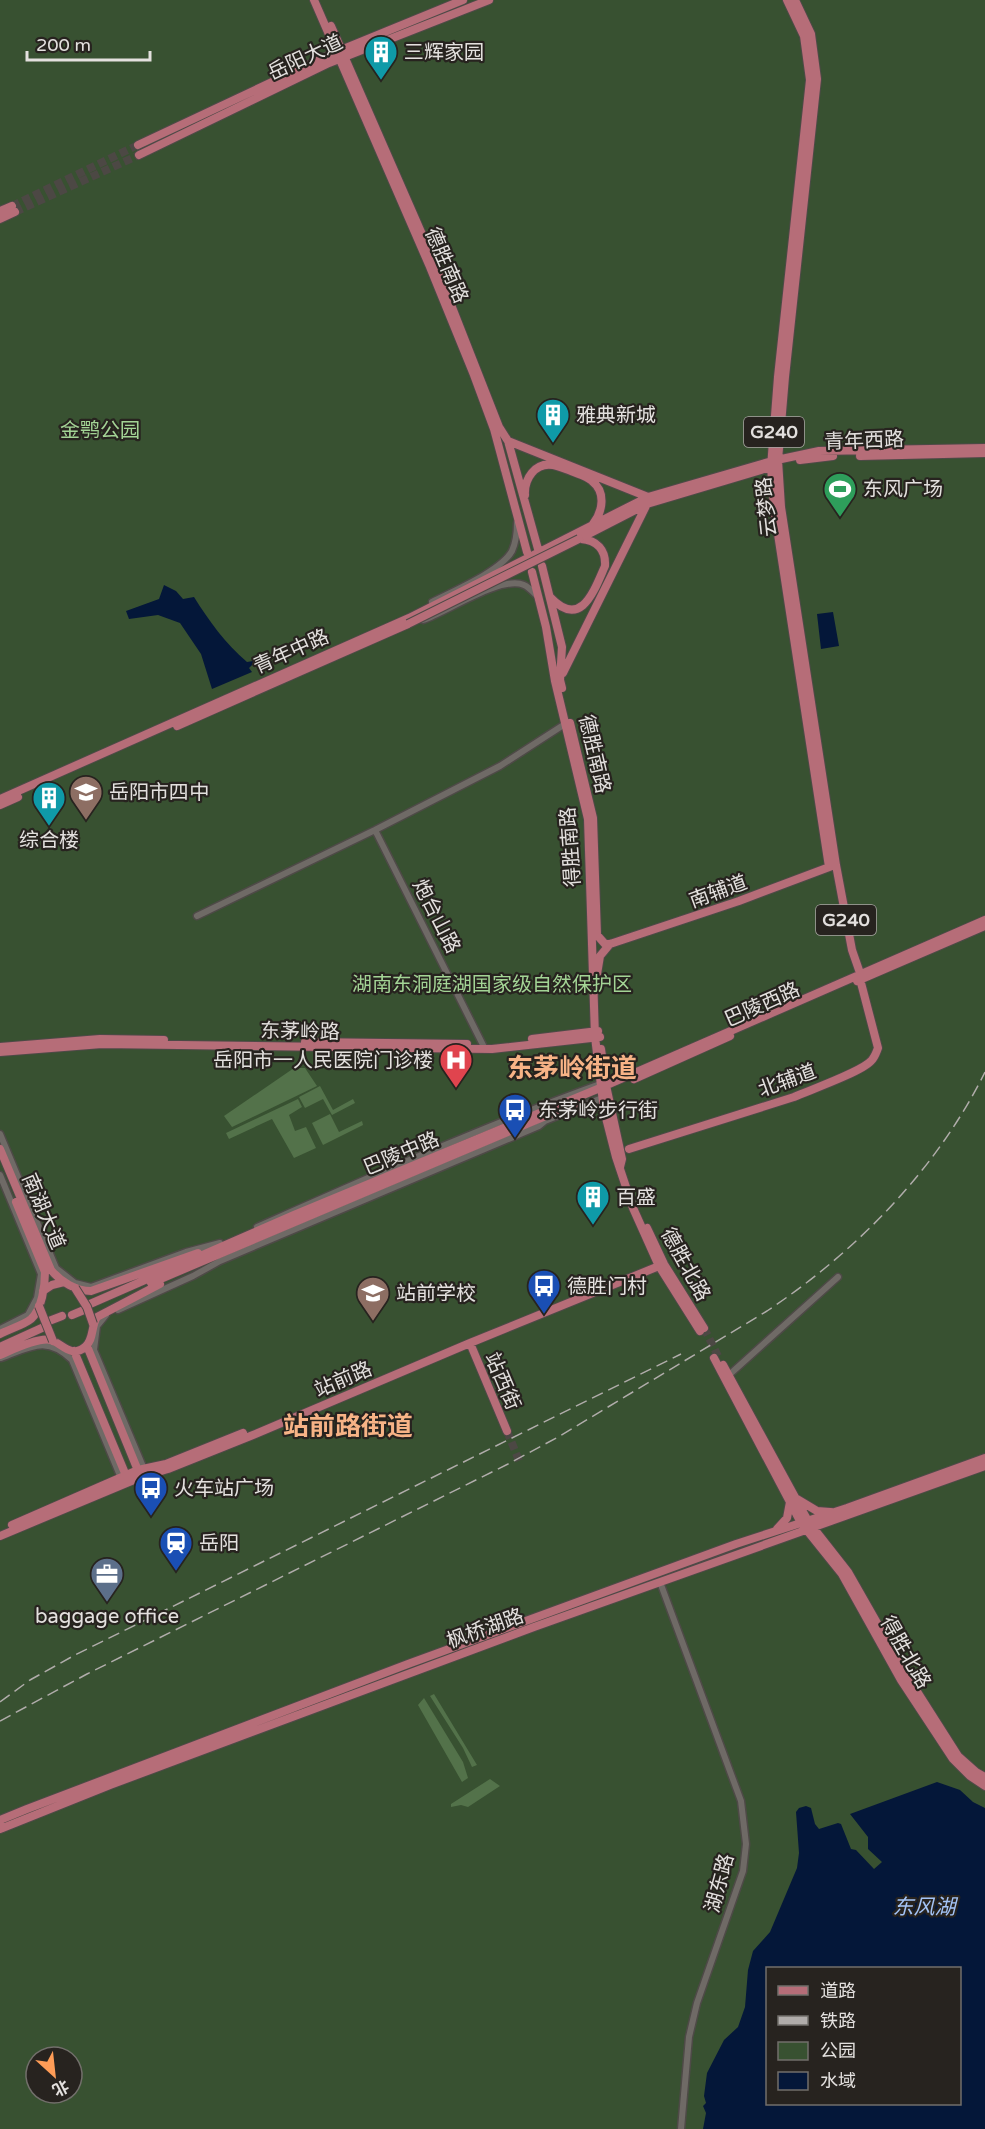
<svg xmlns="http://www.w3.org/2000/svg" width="985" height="2129" viewBox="0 0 985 2129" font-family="'Varela Round','Noto Sans SC',sans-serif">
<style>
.green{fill:#385131;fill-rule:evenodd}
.forest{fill:#53724a}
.water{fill:#041739;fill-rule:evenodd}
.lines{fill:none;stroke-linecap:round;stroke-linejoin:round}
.major-tunnel{stroke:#4c4844;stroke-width:8;stroke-dasharray:8 4;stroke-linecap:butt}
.minor-casing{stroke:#4e4a47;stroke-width:9}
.major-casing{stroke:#4e4a47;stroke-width:10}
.minor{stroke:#6f6a66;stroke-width:6}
.major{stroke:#b66d78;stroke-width:8}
.rail{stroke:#b0acaa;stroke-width:1.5;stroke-dasharray:12 6;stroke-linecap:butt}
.major-bridge-casing{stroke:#4e4a47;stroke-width:10;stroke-linecap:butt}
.major-bridge{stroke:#b66d78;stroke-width:8}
.labels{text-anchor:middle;stroke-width:4.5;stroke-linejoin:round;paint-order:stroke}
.shield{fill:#27231f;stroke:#aba7a5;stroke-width:1.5}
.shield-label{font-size:18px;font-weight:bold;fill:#e3e0de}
.poi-label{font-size:20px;fill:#e3e0de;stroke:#27231f;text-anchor:start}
.street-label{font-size:20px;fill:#e3e0de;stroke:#27231f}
.park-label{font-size:20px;fill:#a3d495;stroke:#27231f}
.water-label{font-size:21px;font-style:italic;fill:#a4c4f7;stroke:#27231f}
.district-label{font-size:26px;font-weight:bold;fill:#f7b386;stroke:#27231f}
</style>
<rect width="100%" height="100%" fill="#312d29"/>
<path class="green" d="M0,0H985V2129H0ZM768,1968H960V2104H768ZM36,2057H72V2093H36Z"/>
<path class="forest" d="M294,1068H305L317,1086L232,1127L224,1116Z
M320,1086L333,1110L353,1099L355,1103L332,1115L323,1099L305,1108L299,1097Z
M298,1099L302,1107L289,1115L295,1131L306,1127L316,1148L294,1158L272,1119L229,1139L226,1133Z
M330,1114L339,1132L362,1121L363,1125L323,1145L312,1123Z
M434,1694L477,1765L472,1767L463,1748L430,1696Z
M424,1698L463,1762L468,1778L462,1782L418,1705Z
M490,1779L500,1786L468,1807L461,1805L451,1807V1804Z"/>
<path class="water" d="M164,585L176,591L183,599L194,597C209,621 225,643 247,662L253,661L254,663L249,668L252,672L212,689L201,654L180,623L158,615L129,619L126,611L159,599Z
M833,612L839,646L821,649L817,614Z
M937,1782L960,1790L973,1802L985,1808V2129H703L706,2113L703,2106L706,2103L704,2096L707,2073L724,2040L738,2027L745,2007L748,1970L753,1951L770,1932L797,1868L799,1853L796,1812L799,1808L806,1806L811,1808L815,1824L819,1829L838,1823L841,1824L851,1849L856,1850L874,1869L882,1862L868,1849V1837L850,1814ZM768,1968H960V2104H768Z"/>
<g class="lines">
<path class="major-tunnel" d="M12,206L138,145
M15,212L139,155
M704,1328L718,1356
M507,1431L520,1463"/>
<g class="minor-casing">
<path id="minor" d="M432,602C453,591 501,571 512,551C516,542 517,533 517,523
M423,620C447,612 501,575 524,585C529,587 534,593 538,597
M375,830L485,1049
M197,916L375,830L500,766L565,724
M0,1134L56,1268L75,1283L91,1287L186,1252L220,1243
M0,1175L41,1274L37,1298L28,1315L0,1329
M257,1227C370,1177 484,1126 600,1084L605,1085
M118,1310L193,1276L220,1261L539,1126L545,1121L602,1098L604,1095
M106,1315L97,1326L94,1350L144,1469
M1,1358C29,1348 46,1334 72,1360L121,1478
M729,1375L838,1277
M660,1582L741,1801L746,1844L743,1871L697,2003L689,2037L681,2129"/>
</g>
<g class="major-casing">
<path id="major" d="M314,0L430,267L474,375L494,429L527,552
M787,0L804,36L810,80L778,377L771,467L774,508L829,867
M331,26L435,264L499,427L508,441L538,549
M138,145L336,52L463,0
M139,155L329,63L489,0
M0,211L12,206
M0,219L15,212
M508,441L648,497
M860,456L985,453
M800,460L833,456
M525,495C524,479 535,462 553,465C559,466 565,469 571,471C578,474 587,476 592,481C606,492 603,511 593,524
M579,539L647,504L774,466
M542,566L562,647L560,680L562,688
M532,572L546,627L555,681L588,819L595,1037L604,1110L616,1157L633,1208L659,1266L700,1331
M550,597C581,630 594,591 605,566C606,550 597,540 581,539
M563,673L647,504
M570,723L593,818L597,935L605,944H610
M177,726L408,624
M0,799L409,618L648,497L772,461L819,451L985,448
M0,805L18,797
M610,944L739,901L832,866
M597,974L600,956L610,944
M857,981L985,926
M532,1039L598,1031
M305,1042L467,1044
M0,1047L100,1039L164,1040
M601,1049L607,1090L622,1159L620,1167
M0,1052L102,1044L492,1049L600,1037
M634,1079L730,1036
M0,1149L51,1270C61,1282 76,1291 91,1291L198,1253
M629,1149L794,1097C810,1090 861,1072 871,1061C875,1057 876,1053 878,1048L860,979V973L852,950L836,865L781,507L778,460L785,377L817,79L811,34L795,0
M647,1228L664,1264L704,1328
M151,1283L579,1102
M43,1291L52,1285L64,1282
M90,1304L294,1215L600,1088L985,920
M72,1315L84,1310
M49,1321L62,1316
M0,1334C9,1329 24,1325 31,1319C42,1309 45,1286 45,1272L16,1202
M470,1343L507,1431
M87,1346L139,1473
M0,1347L44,1327
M74,1351L127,1478
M0,1355C12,1350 38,1337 51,1340C61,1343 72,1359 85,1347C94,1340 91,1326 97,1317L160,1284
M714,1358L801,1523L842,1574L901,1680L953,1759L970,1776L985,1786
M723,1365L808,1521L848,1572L909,1679L958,1756L976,1772L985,1777
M797,1499L817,1511L830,1512
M12,1525L138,1470L166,1464L243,1433
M777,1529L787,1518L790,1502
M0,1536L141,1477L168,1469L253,1435L470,1343L664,1264
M3,1828L0,1820L27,1809L408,1664L736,1544L847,1508L985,1458
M0,1829L110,1785L534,1627L985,1466"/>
</g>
<use href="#minor" class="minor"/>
<use href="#major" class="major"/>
<path class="rail" d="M0,1702L30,1680L75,1655L681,1354
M0,1721L87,1674L508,1464L560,1436L767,1311C857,1251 937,1169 985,1072"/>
<g class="major-bridge-casing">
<path id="major-bridge" d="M408,624L579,539
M75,1288L87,1307L93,1324
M39,1306L53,1341"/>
</g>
<use href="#major-bridge" class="major-bridge"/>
</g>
<defs>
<g id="building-pin" transform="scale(1.725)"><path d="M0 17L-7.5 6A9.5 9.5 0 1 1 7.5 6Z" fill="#0f9aa8" stroke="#27231f"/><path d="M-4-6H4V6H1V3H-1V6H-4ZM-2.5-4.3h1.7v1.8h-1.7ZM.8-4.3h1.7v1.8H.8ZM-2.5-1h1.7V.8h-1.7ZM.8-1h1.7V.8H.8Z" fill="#fff"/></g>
<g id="stadium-pin" transform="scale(1.725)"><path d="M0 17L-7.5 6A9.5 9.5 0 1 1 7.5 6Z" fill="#2e9e5b" stroke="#27231f"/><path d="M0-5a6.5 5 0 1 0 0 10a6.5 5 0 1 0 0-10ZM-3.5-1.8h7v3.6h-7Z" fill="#fff"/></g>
<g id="school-pin" transform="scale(1.725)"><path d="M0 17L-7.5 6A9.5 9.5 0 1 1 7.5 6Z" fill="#8d6e63" stroke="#27231f"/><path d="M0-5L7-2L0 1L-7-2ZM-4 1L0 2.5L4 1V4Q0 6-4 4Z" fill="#fff"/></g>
<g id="hospital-pin" transform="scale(1.725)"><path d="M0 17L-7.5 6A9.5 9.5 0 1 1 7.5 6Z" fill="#e0444e" stroke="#27231f"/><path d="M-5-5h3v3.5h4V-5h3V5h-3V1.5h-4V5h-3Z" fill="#fff"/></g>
<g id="bus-pin" transform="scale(1.725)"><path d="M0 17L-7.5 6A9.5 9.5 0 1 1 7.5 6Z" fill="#1a4fb4" stroke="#27231f"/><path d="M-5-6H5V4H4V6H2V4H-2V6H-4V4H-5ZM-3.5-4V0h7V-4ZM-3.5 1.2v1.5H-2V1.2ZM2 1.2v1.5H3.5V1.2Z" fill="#fff"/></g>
<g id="station-pin" transform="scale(1.725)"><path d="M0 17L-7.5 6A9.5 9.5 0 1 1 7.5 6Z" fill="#1a4fb4" stroke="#27231f"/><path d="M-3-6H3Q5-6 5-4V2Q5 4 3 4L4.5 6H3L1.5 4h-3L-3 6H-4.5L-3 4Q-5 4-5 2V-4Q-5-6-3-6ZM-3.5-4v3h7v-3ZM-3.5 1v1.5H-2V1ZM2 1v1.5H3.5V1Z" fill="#fff"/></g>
<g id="office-pin" transform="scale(1.725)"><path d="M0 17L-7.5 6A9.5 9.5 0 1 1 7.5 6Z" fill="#5c6f8a" stroke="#27231f"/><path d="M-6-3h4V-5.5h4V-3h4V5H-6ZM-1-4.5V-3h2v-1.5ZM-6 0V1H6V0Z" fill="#fff"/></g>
</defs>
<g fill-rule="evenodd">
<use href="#building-pin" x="381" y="52"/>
<use href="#building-pin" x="553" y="415"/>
<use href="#stadium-pin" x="840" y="489"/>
<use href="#school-pin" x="86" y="792"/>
<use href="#building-pin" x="49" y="798"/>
<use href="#hospital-pin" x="456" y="1060"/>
<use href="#bus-pin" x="515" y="1110"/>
<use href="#building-pin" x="593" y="1197"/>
<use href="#bus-pin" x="544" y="1286"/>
<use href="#school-pin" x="373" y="1293"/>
<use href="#bus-pin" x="151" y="1488"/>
<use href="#station-pin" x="176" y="1543"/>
<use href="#office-pin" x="107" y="1574"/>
</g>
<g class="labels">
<g class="shield">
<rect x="744" y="417" width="60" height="30" rx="4.5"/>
<rect x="816" y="905" width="60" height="30" rx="4.5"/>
</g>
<g class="shield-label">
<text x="774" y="438">G240</text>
<text x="846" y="926">G240</text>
</g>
<g class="poi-label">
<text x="404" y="59">三辉家园</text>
<text x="576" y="422">雅典新城</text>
<text x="863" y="496">东风广场</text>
<text x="109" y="799">岳阳市四中</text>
<text x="49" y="847" text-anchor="middle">综合楼</text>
<text x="433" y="1067" text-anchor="end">岳阳市一人民医院门诊楼</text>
<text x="538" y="1117">东茅岭步行街</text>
<text x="616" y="1204">百盛</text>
<text x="567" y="1293">德胜门村</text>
<text x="396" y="1300">站前学校</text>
<text x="174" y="1495">火车站广场</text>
<text x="199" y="1550">岳阳</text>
<text x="107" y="1623" text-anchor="middle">baggage office</text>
</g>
<g class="street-label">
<text transform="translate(305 57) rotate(-25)" y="7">岳阳大道</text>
<text transform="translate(447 265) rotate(67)" y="7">德胜南路</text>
<text transform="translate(864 440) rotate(-2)" y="7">青年西路</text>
<text transform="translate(766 507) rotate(-96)" y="7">云梦路</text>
<text transform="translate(291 651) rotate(-24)" y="7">青年中路</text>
<text transform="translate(595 754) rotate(77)" y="7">德胜南路</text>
<text transform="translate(570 847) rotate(-94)" y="7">得胜南路</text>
<text transform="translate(718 891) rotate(-20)" y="7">南辅道</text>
<text transform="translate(437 916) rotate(63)" y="7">炮台山路</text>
<text transform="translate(762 1004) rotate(-24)" y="7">巴陵西路</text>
<text transform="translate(300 1031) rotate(1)" y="7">东茅岭路</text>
<text transform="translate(787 1080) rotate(-20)" y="7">北辅道</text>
<text transform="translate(401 1153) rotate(-23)" y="7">巴陵中路</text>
<text transform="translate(44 1211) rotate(67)" y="7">南湖大道</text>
<text transform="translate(686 1264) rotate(61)" y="7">德胜北路</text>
<text transform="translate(343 1379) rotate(-23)" y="7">站前路</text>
<text transform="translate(503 1381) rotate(67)" y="7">站西街</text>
<text transform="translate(485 1628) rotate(-20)" y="7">枫桥湖路</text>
<text transform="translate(906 1652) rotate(60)" y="7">得胜北路</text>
<text transform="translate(719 1883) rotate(-75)" y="7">湖东路</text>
</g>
<g class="park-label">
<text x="100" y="437">金鹗公园</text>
<text x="492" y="991">湖南东洞庭湖国家级自然保护区</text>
</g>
<g class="water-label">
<text x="924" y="1914">东风湖</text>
</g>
<g class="district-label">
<text x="572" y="1077">东茅岭街道</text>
<text x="348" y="1435">站前路街道</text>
</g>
</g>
<rect x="766" y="1967" width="195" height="138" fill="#27231f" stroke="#726f6b" stroke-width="1.5"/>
<rect x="778" y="1986" width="30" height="9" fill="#b66d78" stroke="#726f6b" stroke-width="1.5"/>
<text x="820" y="1997" font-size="18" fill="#e3e0de">道路</text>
<rect x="778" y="2016" width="30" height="9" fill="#b0acaa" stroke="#726f6b" stroke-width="1.5"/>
<text x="820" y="2027" font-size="18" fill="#e3e0de">铁路</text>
<rect x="778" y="2042" width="30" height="18" fill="#385131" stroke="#726f6b" stroke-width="1.5"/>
<text x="820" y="2057" font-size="18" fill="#e3e0de">公园</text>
<rect x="778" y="2072" width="30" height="18" fill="#041739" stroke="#726f6b" stroke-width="1.5"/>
<text x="820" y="2087" font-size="18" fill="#e3e0de">水域</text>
<g transform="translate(54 2075) rotate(153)"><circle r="28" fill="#27231f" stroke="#726f6b" stroke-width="1.5"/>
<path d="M0-4.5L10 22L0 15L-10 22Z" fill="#fe9c57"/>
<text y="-9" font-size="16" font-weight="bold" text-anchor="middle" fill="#e3e0de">北</text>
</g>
<path d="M27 51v9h123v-9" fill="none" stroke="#e3e0de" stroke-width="3"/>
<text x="36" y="51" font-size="18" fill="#e3e0de" stroke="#27231f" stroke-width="4.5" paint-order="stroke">200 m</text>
</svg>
